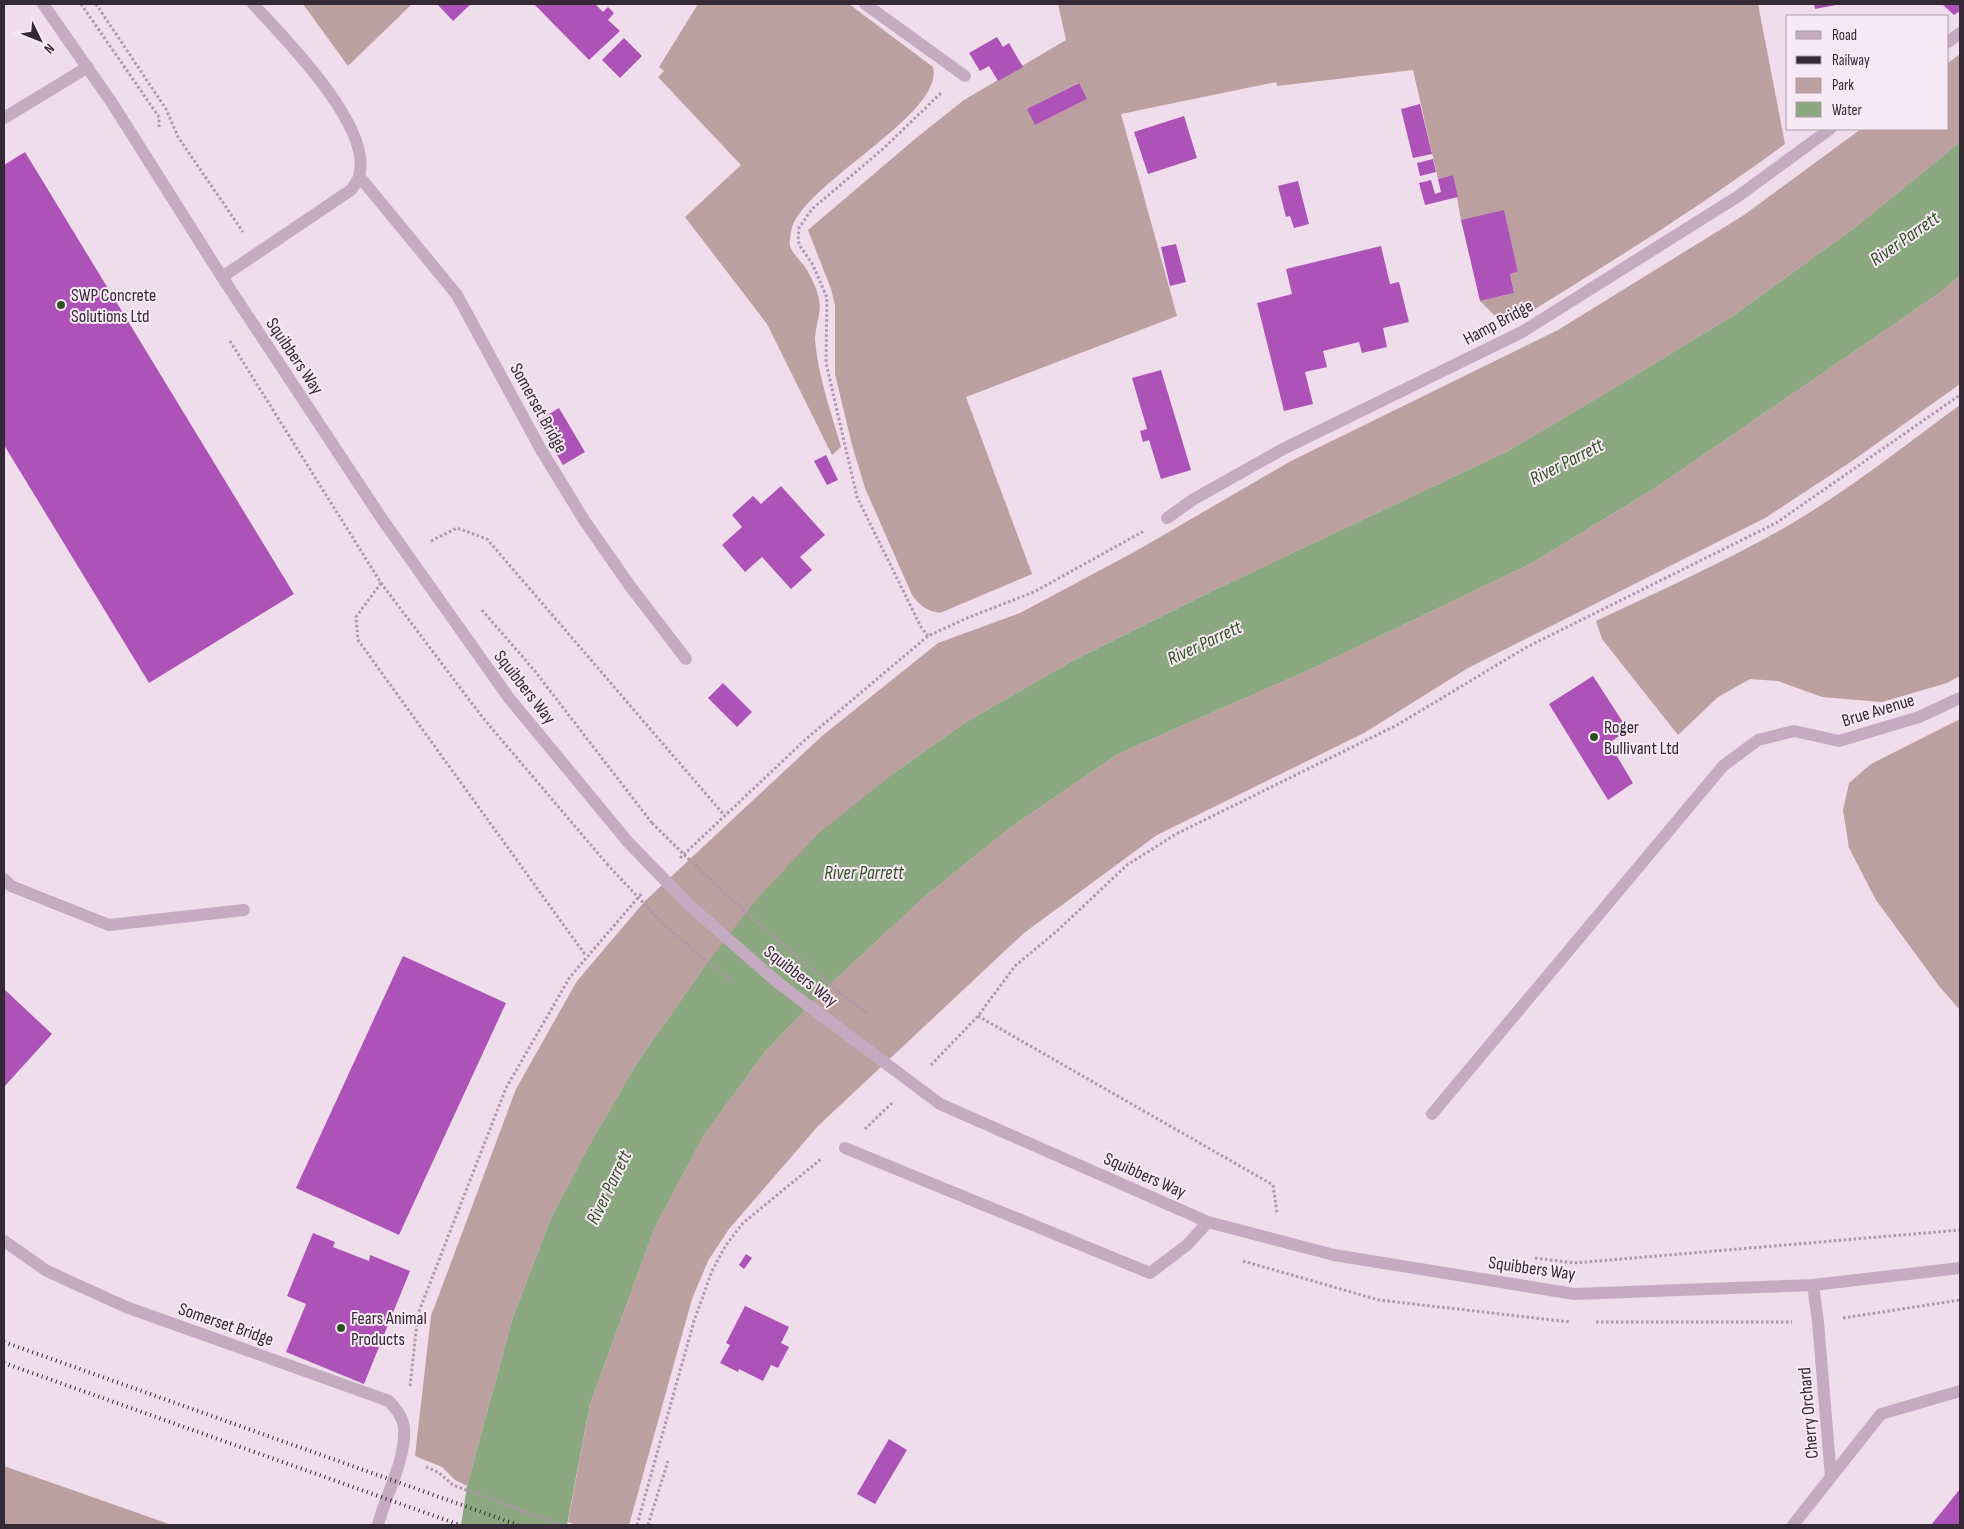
<svg xmlns="http://www.w3.org/2000/svg" width="1964" height="1529" viewBox="0 0 1964 1529" font-family="'Sofia Sans Condensed',sans-serif">
<style>
.green{fill:#bc9f9f;fill-rule:evenodd}
.water{fill:#8ca880}
.building{fill:#ad53b7}
.lines{fill:none;stroke-linecap:round;stroke-linejoin:round}
.path{stroke:#b195af;stroke-width:3;stroke-dasharray:2.5 2.5;stroke-linecap:butt}
.minor{stroke:#c5abc2;stroke-width:12}
.rail{stroke:#342934;stroke-width:4;stroke-dasharray:1 4;stroke-linecap:butt}
.path-bridge{stroke:#b195af;stroke-width:3;stroke-dasharray:2.5 2.5;stroke-linecap:butt}
.minor-bridge{stroke:#c5abc2;stroke-width:12}
.poi-dot{fill:#305024;stroke:#f7e9f4;stroke-width:2}
.labels{text-anchor:middle;stroke-width:4;stroke-linejoin:round;paint-order:stroke}
.poi-label{font-size:18px;fill:#342934;stroke:#f7e9f4;text-anchor:start}
.street-label{font-size:18px;fill:#342934;stroke:#f7e9f4}
.water-label{font-size:19px;font-style:italic;fill:#305024;stroke:#f7e9f4}
</style>
<rect width="100%" height="100%" fill="#efddec"/>
<path class="green" d="M303,4H412L348,66Z
M698,4H849L933,67C945,113 809,180 792,227C791,231 789,242 790,246C792,253 801,261 805,267C811,276 817,289 819,299C822,313 815,326 815,340C818,376 831,412 841,447L832,455L767,324L685,217L741,165L658,77L664,71L659,67Z
M1058,4H1758L1785,144C1698,208 1607,265 1514,322L1502,323L1480,301L1514,293L1510,274L1518,272L1504,211L1461,220L1453,175L1438,179L1413,70L1277,86L1276,82L1121,114L1177,316L966,397L1032,574L940,613C927,611 920,606 912,595L865,488L852,445L835,374V305L831,289L808,230L915,139L964,100L1066,40ZM1078,83L1087,99L1035,125L1028,109Z
M1960,54V142L1857,226L1734,315L1621,384L1508,451L1210,592L1074,660L966,722L894,773L702,970L637,1063L587,1149L551,1218L513,1317L467,1486L455,1480L442,1467L415,1456L431,1316L516,1089L577,981L645,901L822,736L938,643L1020,613L1136,551L1291,461L1558,330L1744,215L1861,129H1948V63Z
M1960,276V384L1855,459L1765,518L1468,668L1364,733L1157,835L1024,933L818,1126L729,1229L708,1261L692,1299L629,1525H576L568,1522L590,1404L655,1227L704,1135L765,1052L823,991L922,899L1007,830L1118,754L1311,669L1530,564L1655,488L1938,294Z
M1960,405V676L1947,683L1882,702L1822,697L1778,681L1750,679L1718,697L1678,735L1602,639L1596,621C1661,590 1727,561 1789,525C1849,490 1904,446 1960,405Z
M1960,719V1010L1939,986L1876,900L1849,848L1843,810L1849,783L1871,764Z
M4,1466L172,1525H4Z"/>
<path class="water" d="M1960,142V276L1938,294L1655,488L1530,564L1311,669L1118,754L1007,830L922,899L823,991L765,1052L704,1135L655,1227L590,1404L567,1525H461L467,1486L513,1317L551,1218L587,1149L637,1063L702,970L755,901L819,833L894,773L966,722L1074,660L1210,592L1508,451L1621,384L1734,315L1857,226Z"/>
<path class="building" d="M437,4H471L453,21Z
M534,4H595L603,12L608,7L614,13L608,20L620,31L589,60Z
M1814,4H1836V5L1815,9Z
M1942,4H1960V11L1954,15Z
M997,37L1003,47L1009,43L1023,67L998,81L989,66L980,71L969,53Z
M624,38L642,56L620,78L602,60Z
M1079,83L1087,99L1035,125L1027,109Z
M1420,104L1432,154L1413,158L1401,109Z
M1184,116L1197,158L1148,174L1134,132Z
M25,152L294,594L149,683L4,445V165Z
M1433,159L1436,172L1420,176L1417,163Z
M1453,175L1458,197L1425,205L1419,183L1431,180L1435,194L1441,192L1438,179Z
M1298,181L1309,224L1294,228L1290,216L1286,217L1278,186Z
M1504,210L1518,272L1510,274L1514,293L1480,301L1461,220Z
M1176,244L1186,282L1170,286L1161,247Z
M1381,246L1390,284L1399,282L1409,322L1383,328L1387,347L1362,353L1359,342L1323,351L1327,367L1305,372L1313,404L1284,411L1257,303L1292,294L1286,269Z
M1161,370L1191,470L1161,479L1149,440L1143,442L1140,431L1147,429L1132,378Z
M559,408L585,452L563,465L537,421Z
M826,455L838,480L827,485L814,461Z
M781,486L825,535L800,557L812,570L791,589L762,557L745,572L722,545L742,527L732,515L753,496L761,504Z
M1593,676L1628,730L1609,743L1633,783L1608,800L1549,704Z
M723,683L752,712L737,727L708,698Z
M403,956L506,1003L399,1235L296,1188Z
M4,989L52,1034L4,1087Z
M313,1233L335,1242L333,1247L369,1261L370,1255L410,1271L364,1384L286,1352L306,1304L287,1296Z
M746,1254L752,1258L744,1269L739,1265Z
M745,1306L789,1327L781,1343L789,1347L778,1368L771,1365L763,1381L739,1369L738,1372L720,1363L730,1345L726,1343Z
M889,1439L907,1450L875,1504L857,1494Z
M1960,1489V1525H1931Z"/>
<g class="lines">
<path class="path" d="M81,4L159,117V127
M96,4L166,109L178,137L243,232
M230,341L381,583L483,718L607,864
M431,541L457,528L487,539L725,816
M381,583L356,617L358,640L586,956
M482,610L534,670L652,823
M928,636L921,627L857,497L826,363L827,298L813,265L800,246L798,240L799,228L812,209L884,148L942,92
M680,858L806,739L928,636L967,618L1034,592L1144,531
M978,1016L1273,1185L1277,1213
M931,1065L978,1016L1015,966L1057,931L1127,865L1176,834L1397,725L1525,648L1776,523L1960,395
M865,1129L893,1102
M1535,1258L1575,1263L1960,1230
M1243,1261L1379,1300L1570,1322
M1843,1318L1960,1300
M1596,1322H1792
M410,1386L418,1314L506,1088L570,977L642,893
M426,1467L438,1472L453,1485L560,1525
M637,1525L694,1321L712,1271L726,1245L743,1223L821,1159
M648,1525L668,1461"/>
<path class="minor" d="M43,4L112,103L222,277L382,519L509,698L628,842
M865,4L965,76
M1948,42L1960,33
M4,118L88,67
M359,176L457,295L540,448L584,520L630,586L686,659
M222,277L351,190C354,186 358,181 359,176C374,128 284,37 253,4
M1167,518L1194,499L1283,449L1522,332L1737,197L1830,129
M4,879L11,886L109,925L244,910
M940,1104L1208,1222L1334,1255L1574,1294L1813,1285L1960,1268
M1432,1114L1723,766L1758,740L1794,731L1839,741L1919,717L1960,698
M845,1148L1150,1273L1187,1245L1208,1222
M4,1241L47,1271L126,1307L389,1401C396,1409 403,1417 404,1428C406,1460 386,1494 378,1525
M1813,1285L1818,1322L1831,1477
M1793,1525L1881,1414L1960,1391"/>
<path class="rail" d="M4,1342L518,1525
M4,1363L460,1525"/>
<path class="path-bridge" d="M652,823C721,892 792,955 869,1015
M607,864L665,926L734,983"/>
<path class="minor-bridge" d="M628,842L688,904L777,982L940,1104"/>
</g>
<g class="poi-dot">
<circle cx="61" cy="305" r="5"/>
<circle cx="1594" cy="737" r="5"/>
<circle cx="341" cy="1328" r="5"/>
</g>
<g class="labels">
<g class="poi-label">
<text x="71" y="301">SWP Concrete<tspan x="71" dy="21">Solutions Ltd</tspan></text>
<text x="1604" y="733">Roger<tspan x="1604" dy="21">Bullivant Ltd</tspan></text>
<text x="351" y="1324">Fears Animal<tspan x="351" dy="21">Products</tspan></text>
</g>
<g class="street-label">
<text transform="translate(1498 322) rotate(-28)" y="6">Hamp Bridge</text>
<text transform="translate(295 356) rotate(56)" y="6">Squibbers Way</text>
<text transform="translate(539 408) rotate(61)" y="6">Somerset Bridge</text>
<text transform="translate(525 687) rotate(52)" y="6">Squibbers Way</text>
<text transform="translate(1878 710) rotate(-17)" y="6">Brue Avenue</text>
<text transform="translate(801 976) rotate(38)" y="6">Squibbers Way</text>
<text transform="translate(1145 1175) rotate(24)" y="6">Squibbers Way</text>
<text transform="translate(1532 1268) rotate(8)" y="6">Squibbers Way</text>
<text transform="translate(226 1324) rotate(19)" y="6">Somerset Bridge</text>
<text transform="translate(1808 1413) rotate(-95)" y="6">Cherry Orchard</text>
</g>
<g class="water-label">
<text transform="translate(1904 238) rotate(-35)" y="7">River Parrett</text>
<text transform="translate(1566 461) rotate(-27)" y="7">River Parrett</text>
<text transform="translate(1204 642) rotate(-25)" y="7">River Parrett</text>
<text x="864" y="879">River Parrett</text>
<text transform="translate(608 1187) rotate(-64)" y="7">River Parrett</text>
</g>
</g>
<rect width="1964" height="1529" fill="none" stroke="#342934" stroke-width="10"/>
<rect x="1786" y="15" width="162" height="115" fill="#f7e9f4" stroke="#a99ca7"/>
<rect x="1796" y="31" width="25" height="8" fill="#c5abc2" stroke="#a99ca7"/>
<text x="1832" y="40" font-size="15" fill="#342934">Road</text>
<rect x="1796" y="56" width="25" height="8" fill="#342934" stroke="#a99ca7"/>
<text x="1832" y="65" font-size="15" fill="#342934">Railway</text>
<rect x="1796" y="78" width="25" height="15" fill="#bc9f9f" stroke="#a99ca7"/>
<text x="1832" y="90" font-size="15" fill="#342934">Park</text>
<rect x="1796" y="102" width="25" height="15" fill="#8ca880" stroke="#a99ca7"/>
<text x="1832" y="115" font-size="15" fill="#342934">Water</text>
<g transform="translate(40 40) rotate(133)" stroke="#f7e9f4" stroke-width="4" paint-order="stroke">
<path d="M0-4L9 19L0 12L-9 19Z" fill="#342934"/>
<text y="-8" font-size="14" font-weight="bold" text-anchor="middle" fill="#342934">N</text>
</g>
</svg>
